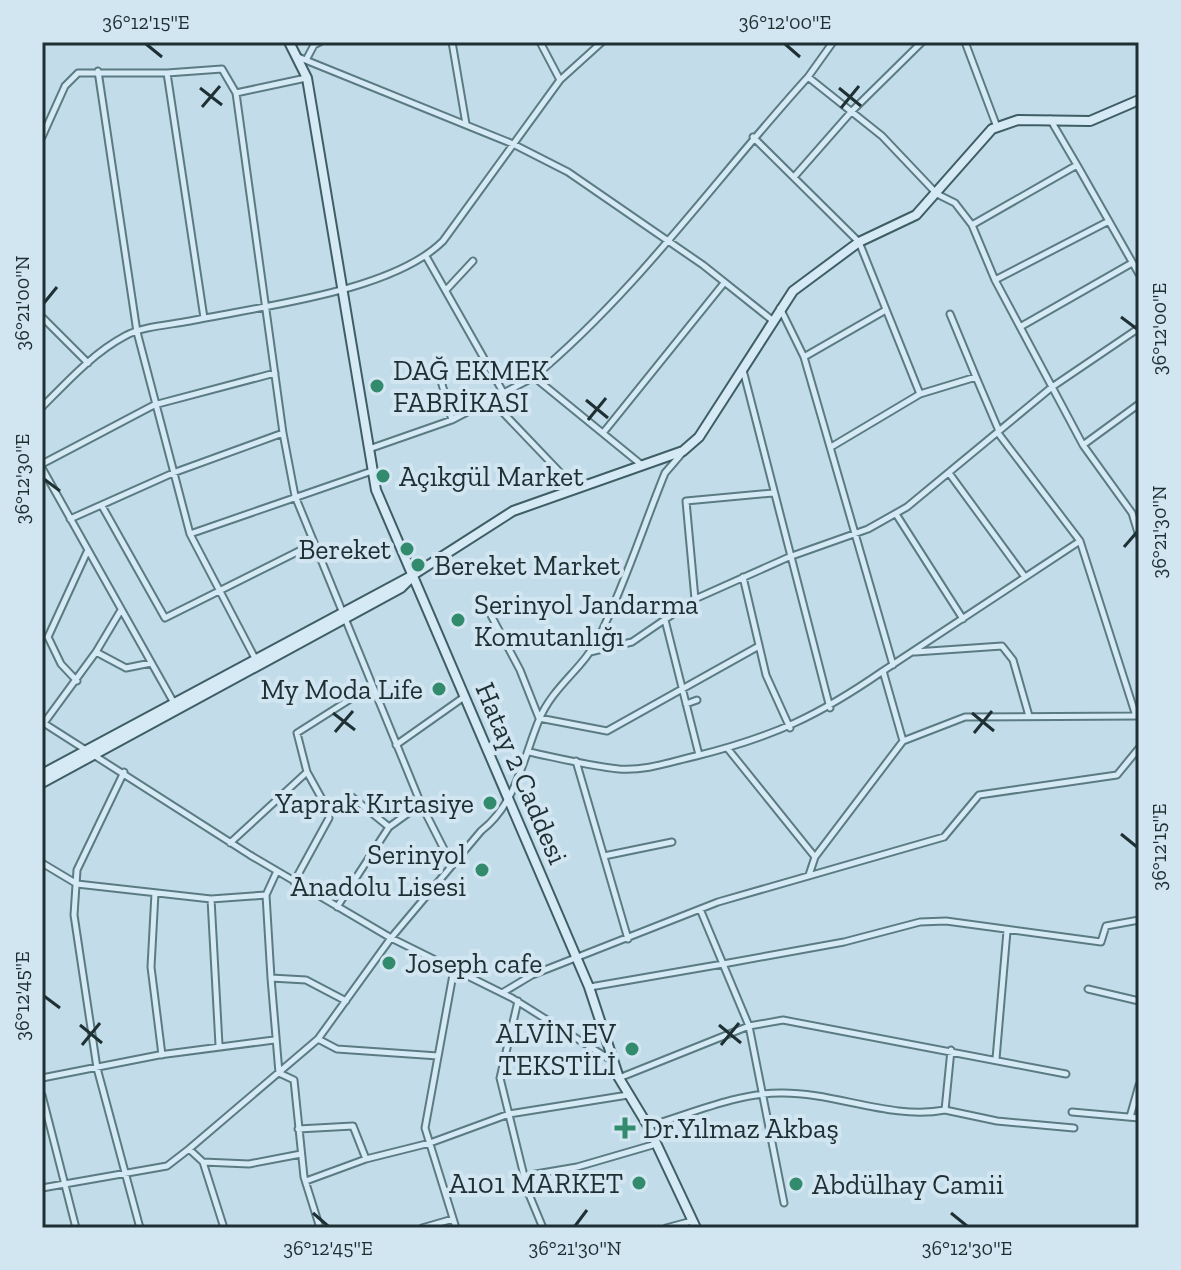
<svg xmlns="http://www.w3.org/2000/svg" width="1181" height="1270" viewBox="0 0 1181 1270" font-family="'Zilla Slab',serif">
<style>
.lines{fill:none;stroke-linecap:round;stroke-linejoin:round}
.street-casing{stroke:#5b7b82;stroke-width:9}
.secondary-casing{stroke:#3f5e64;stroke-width:12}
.street{stroke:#d5eaf5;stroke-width:5}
.secondary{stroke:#d5eaf5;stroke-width:8}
.ticks{fill:none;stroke:#1e3033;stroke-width:3}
.poi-dot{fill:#318b6c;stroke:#d2e6f2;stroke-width:3}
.labels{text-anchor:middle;stroke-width:8;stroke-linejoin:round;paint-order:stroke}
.poi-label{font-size:28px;fill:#1e3033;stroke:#d2e6f2;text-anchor:start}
.street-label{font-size:28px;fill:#1e3033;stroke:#d2e6f2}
.neatline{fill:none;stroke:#1e3033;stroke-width:3}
.ticks-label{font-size:20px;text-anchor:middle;fill:#1e3033}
</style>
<rect width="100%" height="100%" fill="#c3dce9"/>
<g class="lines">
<g class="street-casing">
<path id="street" d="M452,42L466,124
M965,42L997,127
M298,57L513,144L568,172L703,265L772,320
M306,60L314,45L320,42
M98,71L137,332L190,534
M167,73L204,318
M808,77L882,136L937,194L955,203L972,225L995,280L1083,445L1132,513L1139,536
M560,80L602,42
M236,93L283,433L295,496L421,804
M42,137L65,86L78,73H167L222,69L236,93L306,78
M753,137L859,242L920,394
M1077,165L1139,274
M794,177L852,111L922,42
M972,225L1077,165L1050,119
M427,258L503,392
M995,280L1109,221
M447,289L473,261
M780,308L804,357L893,665
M950,314L976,377
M42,317L88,363
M1020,327L1132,263
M804,357L884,311
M438,370L452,420
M743,370L830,708
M534,377C638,290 717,177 808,77L833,42
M492,401L575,488
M42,407C67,382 93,353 125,336C143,326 170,325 190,321C261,306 392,292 443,241L560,80L540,42
M603,433L724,283
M998,433L1080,541L1136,716
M1083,445L1139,404
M831,447L920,394L976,377L999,431
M369,449L452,420L534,377L643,466
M42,464L154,405L275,373
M42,468L174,703
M949,473L1025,577
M102,506L165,618L313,544
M896,514L963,619
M70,519L173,473L283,433
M743,577L766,675L790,728
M695,599L686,501L773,493
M485,604L520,670L539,718L607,731L759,646
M121,610L96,652L126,668L151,663
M665,620L699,755
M590,652L632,642L695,599L789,557L868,529L907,507L1052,387L1139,328
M915,652L1002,646L1013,660L1029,716
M257,662L190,534L372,471
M883,671L1080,541
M77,681L61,664L48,637L87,552
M686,704L697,700
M42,722L250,855L391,938L512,998L611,1060
M44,723L96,652
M396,745L464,697
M728,749L815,857L809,875
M529,752C558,758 589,766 619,769C646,771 670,762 696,756C773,737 818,716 883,671L903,741L965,717L1139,716
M576,761L628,939
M124,772L77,870L74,915L97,1068L140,1228
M352,797L389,827
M230,843L307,772
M604,856L672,842
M815,857L903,741
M42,863L77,884L211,899L266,895
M277,871L266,895L271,978L306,980L346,1001
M294,882L329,818L328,810L307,772L297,733L371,686
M155,893L151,967L162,1055
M211,899L219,1045
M337,907L389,827L421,804L452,865
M454,969L425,1128L456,1228
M271,978L279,1073L294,1080L304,1177L320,1228
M590,987L723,964L700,909
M1088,989L1139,1001
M502,993L532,975L718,902L944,837L979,795L1117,775L1139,748
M518,1001L500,1078L528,1192L543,1228
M318,1039L337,1049L438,1056
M996,1059L1007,931
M42,1078L159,1055L274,1040
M619,1078L749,1026L783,1020L1066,1074
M42,1095L76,1228
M945,1110L997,1121L1074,1128
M1072,1112L1139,1118
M1130,1117L1139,1085
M649,1126C690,1114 737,1093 780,1093C835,1092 890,1120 945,1110L951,1050
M298,1129L353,1126L366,1159
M189,1149L203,1162L224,1228
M203,1162L249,1164L301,1154
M524,1176L577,1167L656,1144
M306,1181L366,1159L430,1143L509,1114L628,1095
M42,1188L167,1166L189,1149L318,1039L391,938L481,831C516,804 523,759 539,720C553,686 583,669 599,637C625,584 643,527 665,473L683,452
M784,1203L749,1026L723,964L844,942L920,922L946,921L1101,942L1106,926L1139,920
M422,1228L453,1219
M666,1228L692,1221"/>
</g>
<g class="secondary-casing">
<path id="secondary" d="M289,42L307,78L376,490L589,987L619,1078L648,1126L696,1228
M42,774L413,575L513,511L683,451L699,437L793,291L859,242L916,215L992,129L1018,120L1090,121L1139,100
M42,783L401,588L410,579"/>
</g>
<use href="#street" class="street"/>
<use href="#secondary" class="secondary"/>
</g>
<path class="ticks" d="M146,44L162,57M785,44L800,57M200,88L222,105M839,88L861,106M202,107L220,86M841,108L859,86M44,303L57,287M1121,317L1137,329M586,400L608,418M588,420L606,398M44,479L60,491M1124,547L1137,532M333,713L355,730M972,713L994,731M335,732L353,711M974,733L992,711M1121,834L1137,847M44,996L60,1008M80,1025L102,1043M719,1025L741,1043M82,1045L100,1023M721,1045L739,1023M313,1213L328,1226M951,1213L967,1226M575,1226L587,1210"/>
<g class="poi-dot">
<circle cx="377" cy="386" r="8"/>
<circle cx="383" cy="476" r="8"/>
<circle cx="407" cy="549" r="8"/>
<circle cx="418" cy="565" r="8"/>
<circle cx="458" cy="620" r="8"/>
<circle cx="439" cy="689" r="8"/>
<circle cx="490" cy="803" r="8"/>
<circle cx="482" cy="870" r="8"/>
<circle cx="389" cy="963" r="8"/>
<circle cx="632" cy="1049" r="8"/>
<path d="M621 1116h8v8h8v8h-8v8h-8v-8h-8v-8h8z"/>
<circle cx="639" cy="1183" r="8"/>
<circle cx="796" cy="1184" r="8"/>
</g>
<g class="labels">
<g class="poi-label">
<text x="393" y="380">DAĞ EKMEK<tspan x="393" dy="32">FABRİKASI</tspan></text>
<text x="399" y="486">Açıkgül Market</text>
<text x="391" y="559" text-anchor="end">Bereket</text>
<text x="434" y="575">Bereket Market</text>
<text x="474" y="614">Serinyol Jandarma<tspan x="474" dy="32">Komutanlığı</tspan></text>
<text x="423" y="699" text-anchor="end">My Moda Life</text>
<text x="474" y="813" text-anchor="end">Yaprak Kırtasiye</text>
<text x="466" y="864" text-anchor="end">Serinyol<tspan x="466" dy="32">Anadolu Lisesi</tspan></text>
<text x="405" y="973">Joseph cafe</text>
<text x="616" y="1043" text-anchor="end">ALVİN EV<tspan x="616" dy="32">TEKSTİLİ</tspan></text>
<text x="643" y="1138">Dr.Yılmaz Akbaş</text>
<text x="623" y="1193" text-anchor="end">A101 MARKET</text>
<text x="812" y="1194">Abdülhay Camii</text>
</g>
<g class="street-label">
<text transform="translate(522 773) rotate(67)" y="10">Hatay 2 Caddesi</text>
</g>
</g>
<rect width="1181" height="1270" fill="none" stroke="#d2e6f2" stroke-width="88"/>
<rect x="44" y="44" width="1093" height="1182" class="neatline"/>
<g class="ticks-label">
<text x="146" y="29">36°12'15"E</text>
<text x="785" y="29">36°12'00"E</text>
<text transform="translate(22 303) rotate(-90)" y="7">36°21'00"N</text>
<text transform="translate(1159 329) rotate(-90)" y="7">36°12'00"E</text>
<text transform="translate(22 479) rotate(-90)" y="7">36°12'30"E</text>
<text transform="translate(1159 532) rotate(-90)" y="7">36°21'30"N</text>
<text transform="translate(1159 847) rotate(-90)" y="7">36°12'15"E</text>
<text transform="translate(22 996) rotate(-90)" y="7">36°12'45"E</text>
<text x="328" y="1255">36°12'45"E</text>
<text x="575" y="1255">36°21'30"N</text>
<text x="967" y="1255">36°12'30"E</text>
</g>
</svg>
